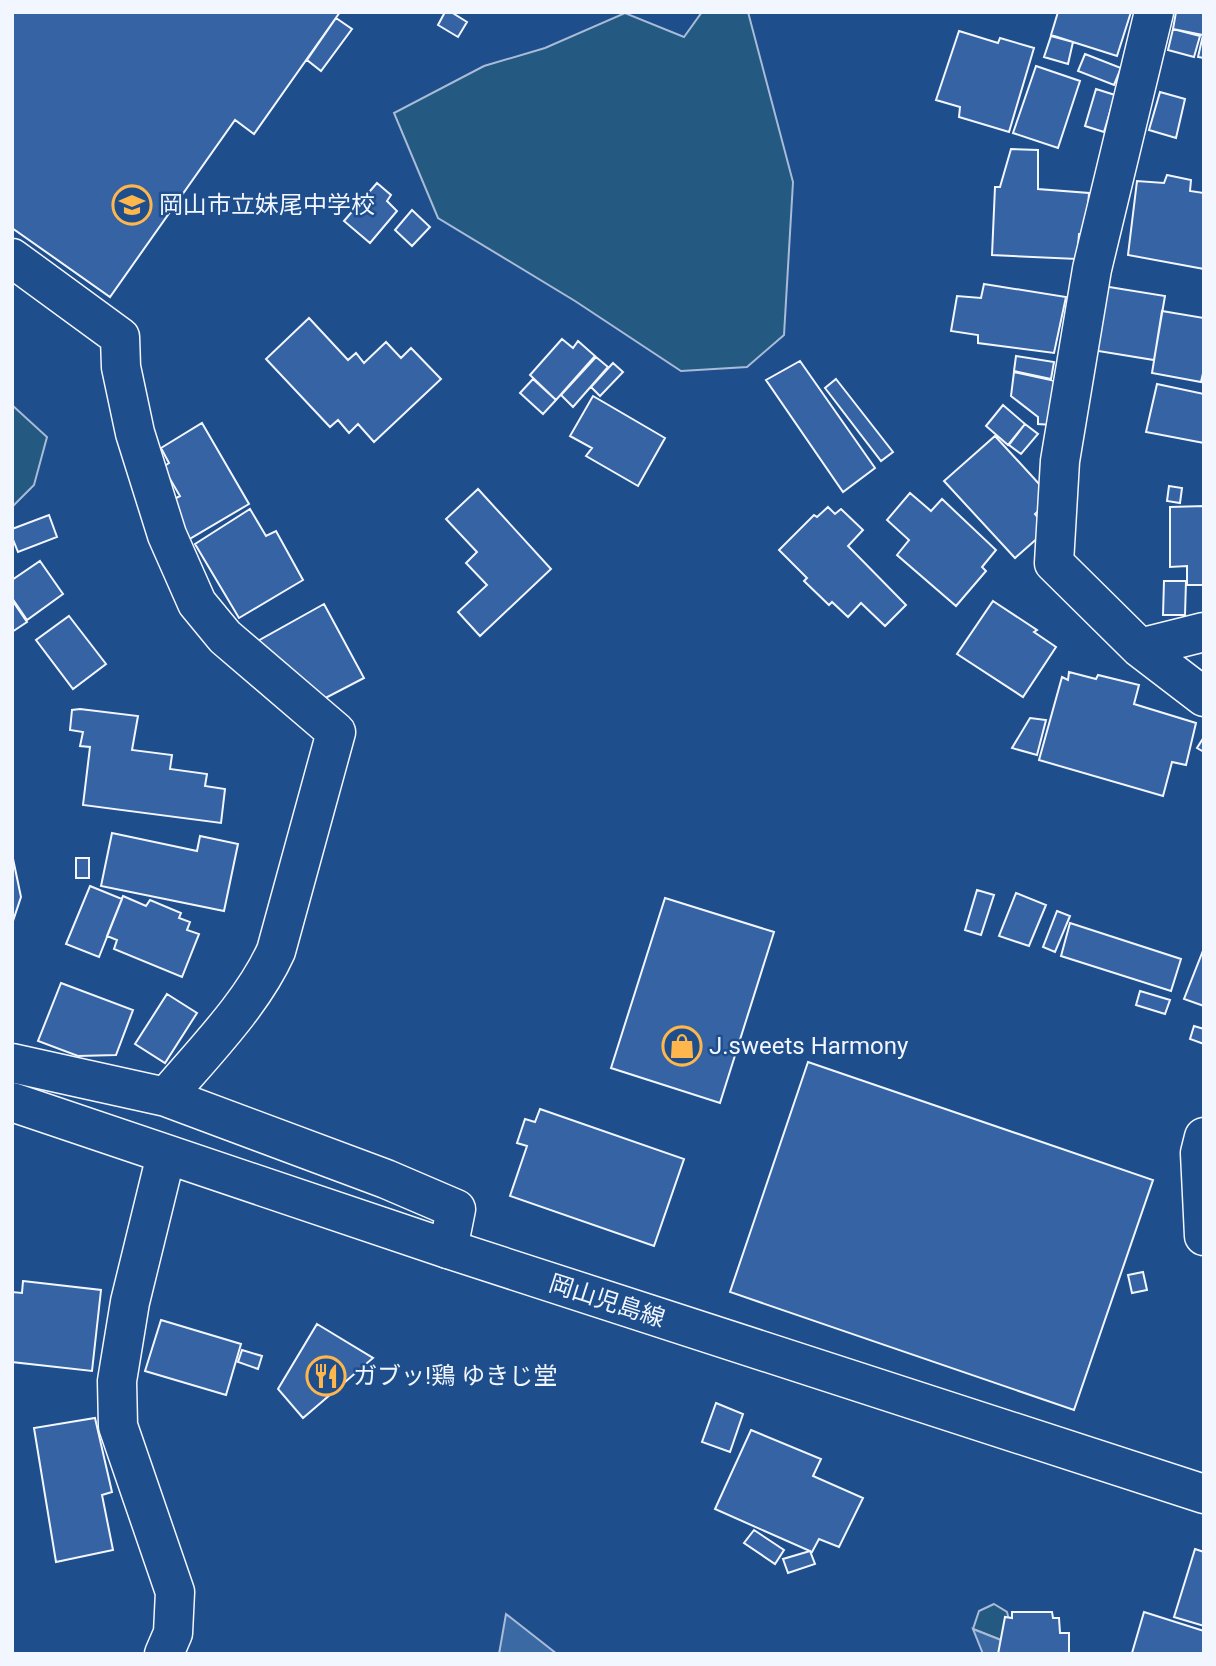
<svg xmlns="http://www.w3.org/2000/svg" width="1216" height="1666" viewBox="0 0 1216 1666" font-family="Roboto,'Noto Sans JP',sans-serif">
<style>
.green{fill:#245a82;stroke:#a8bbd7;stroke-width:2}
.water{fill:#3b69a3;stroke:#a8bbd7;stroke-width:2}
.building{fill:#3563a3;stroke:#f2f6ff;stroke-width:2}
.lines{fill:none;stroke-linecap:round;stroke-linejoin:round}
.minor-casing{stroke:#f2f6ff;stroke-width:41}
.primary-casing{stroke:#f2f6ff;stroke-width:41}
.minor{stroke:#1f4e8c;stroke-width:38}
.primary{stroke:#1f4e8c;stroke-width:38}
.labels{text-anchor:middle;stroke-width:5;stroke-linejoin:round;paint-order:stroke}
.poi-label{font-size:24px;fill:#f2f6ff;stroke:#1f4e8c;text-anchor:start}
.street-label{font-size:24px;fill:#f2f6ff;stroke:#1f4e8c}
</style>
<rect width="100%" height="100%" fill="#1f4e8c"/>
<path class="green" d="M702,12H748L793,182L784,335L747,367L681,371L575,301L438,218L394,113L484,66L545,48L625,13L684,37Z
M12,405L47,437L34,485L12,507Z
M994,1604L1007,1612L1013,1637L1001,1640L973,1629L979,1611Z"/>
<path class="water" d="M506,1614L557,1654H499Z
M973,1629L1001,1640L1007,1654H983Z"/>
<path class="building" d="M12,12H340L254,134L235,120L110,297L12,228Z
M445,12H451L467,22L458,37L438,25Z
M1058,12H1131L1117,56L1051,35Z
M1176,12H1204V58L1198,57L1203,35L1173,29Z
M336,18L352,29L321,71L307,60Z
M1173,29L1200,36L1194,57L1168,50Z
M959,31L998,43L1000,38L1034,48L1009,132L959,117L960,107L936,100Z
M1051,36L1073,42L1068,64L1044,57Z
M1085,54L1121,68L1114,85L1078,71Z
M1036,66L1080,81L1058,148L1013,133Z
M1096,89L1115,95L1104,132L1085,126Z
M1160,92L1185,99L1176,138L1149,130Z
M1011,149L1038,150V189L1089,193L1086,234H1079L1077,259L992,255L995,187H1000Z
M1167,175L1191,180L1190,191L1204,193V269L1128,255L1137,181L1164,183Z
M377,183L391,195L387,201L397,211L370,243L344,221Z
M412,210L430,227L412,246L395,230Z
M984,284L1066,297L1054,353L978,343V335L951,331L957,296L981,298Z
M1103,286L1165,296L1154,360L1092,350Z
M1162,311L1204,318V369L1201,382L1152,373Z
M309,318L348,360L356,353L364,363L386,342L401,358L411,348L441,379L374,442L358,424L349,433L338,420L330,427L266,359Z
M562,339L573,348L578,341L595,356L556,400L530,375Z
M1016,356L1054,362L1051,379L1014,371Z
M596,357L608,367L573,407L561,395Z
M800,361L875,468L843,492L766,380Z
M613,363L623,372L600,396L591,387Z
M1014,372L1060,382L1052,425L1038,424V417L1011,396Z
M533,379L556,400L543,414L520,393Z
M836,379L893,452L881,461L825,388Z
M1157,384L1204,394V443L1146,432Z
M593,396L665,438L638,486L586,456L592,448L570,436Z
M1003,405L1025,424L1008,445L986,426Z
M202,423L249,504L186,541L165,504L180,496L163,467L169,463L161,448Z
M1025,424L1038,434L1021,454L1009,445Z
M995,436L1052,498L1035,514L1048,529L1015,558L944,481Z
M1169,486L1182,488L1180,503L1167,501Z
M478,489L551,569L480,636L458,612L487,585L466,563L477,552L446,519Z
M910,493L931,511L942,499L996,550L982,567L986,571L956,606L897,555L909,540L887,520Z
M1204,506V585H1187V566L1170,567V507Z
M828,507L835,514L841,509L863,530L848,546L906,605L885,626L861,603L848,617L832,602L829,605L804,581L807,578L779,550L814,515L817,517Z
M250,509L266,536L276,531L303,580L239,618L195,544Z
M49,515L57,537L18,552L12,537V529Z
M40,561L63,594L27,620L12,598V580Z
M1164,581H1186L1185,615H1163Z
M12,600L27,622L12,632Z
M993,601L1037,630L1034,632L1056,647L1023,697L957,654Z
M324,604L364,678L314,704L256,642Z
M69,616L106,664L73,689L36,640Z
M1069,672L1096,679L1098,675L1139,685L1134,704L1196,723L1186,765L1172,762L1163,796L1039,760L1062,677L1068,680Z
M80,709L138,716L132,750L172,755L170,769L207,774L205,786L225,789L221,823L83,805L90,747L80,746L83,732L70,730L72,710Z
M1030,718L1046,720L1037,755L1012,748Z
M1204,737V752L1197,748Z
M112,833L197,851L200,836L238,844L224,911L101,886Z
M12,854L21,897L12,924Z
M76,858H89V878H76Z
M90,886L122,899L99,957L66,944Z
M977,890L994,895L981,935L965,930Z
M1016,893L1046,905L1029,946L999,936Z
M123,896L146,906L150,900L181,913L179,918L190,922L187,930L199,934L182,977L114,949L117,940L107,936Z
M665,898L774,932L720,1103L611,1068Z
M1057,911L1070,916L1055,952L1043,947Z
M1070,923L1181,959L1171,991L1061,956Z
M1204,948V1006L1184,999Z
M61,983L133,1010L116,1055L78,1056L38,1041Z
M1140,991L1170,1000L1165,1014L1136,1005Z
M167,994L197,1013L165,1063L135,1044Z
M1194,1026L1204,1029V1044L1190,1039Z
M808,1062L1153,1180L1074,1410L730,1292Z
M540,1109L684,1159L654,1246L510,1196L527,1146L517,1143L525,1119L535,1122Z
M1143,1272L1147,1290L1132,1293L1128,1275Z
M23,1281L101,1290L92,1371L12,1362V1292L22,1293Z
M161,1320L241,1344L226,1395L145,1371Z
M317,1324L373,1358L303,1418L278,1389Z
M242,1350L262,1356L258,1369L238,1362Z
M716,1403L743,1414L730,1452L702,1442Z
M95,1418L112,1492L102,1495L113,1550L56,1562L34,1428Z
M751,1430L821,1459L813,1476L863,1498L839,1547L819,1539L812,1552L715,1509Z
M754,1530L784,1550L775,1564L744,1543Z
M1195,1549L1204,1552V1626L1174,1617Z
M810,1551L815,1564L788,1573L783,1559Z
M1012,1612H1052L1053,1618H1059L1060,1633H1069V1654H998L1005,1617L1012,1618Z
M1144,1612L1204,1631V1654L1132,1653Z"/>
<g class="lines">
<g class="minor-casing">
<path id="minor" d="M1154,12L1092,269L1060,461L1054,563L1140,648L1204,697
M12,258L120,337L121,367L135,433L167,535L197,603L225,637L336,732L276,951C252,1004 204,1052 166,1097L12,1063
M1140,648L1204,632
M166,1097L386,1179L456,1209L448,1249
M1204,1137L1200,1153L1204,1236
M164,1654L173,1633L175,1592L118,1426L117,1381L130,1302L166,1155"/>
</g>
<g class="primary-casing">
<path id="primary" d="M12,1102L448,1249L1204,1494"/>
</g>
<use href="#minor" class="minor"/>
<use href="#primary" class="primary"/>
</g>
<defs>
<g id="school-ring" transform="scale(2.0125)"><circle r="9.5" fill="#1f4e8c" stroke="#ffb74d" stroke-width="1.5"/><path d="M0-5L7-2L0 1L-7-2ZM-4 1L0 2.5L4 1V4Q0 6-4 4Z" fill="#ffb74d"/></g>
<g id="shop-ring" transform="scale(2.0125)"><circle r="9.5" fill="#1f4e8c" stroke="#ffb74d" stroke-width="1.5"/><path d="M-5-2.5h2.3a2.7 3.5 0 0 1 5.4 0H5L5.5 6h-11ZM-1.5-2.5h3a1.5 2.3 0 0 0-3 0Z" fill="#ffb74d"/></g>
<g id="restaurant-ring" transform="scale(2.0125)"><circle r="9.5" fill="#1f4e8c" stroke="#ffb74d" stroke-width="1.5"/><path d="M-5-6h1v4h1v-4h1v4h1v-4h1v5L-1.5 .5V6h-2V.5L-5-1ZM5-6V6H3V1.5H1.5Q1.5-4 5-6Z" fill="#ffb74d"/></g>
</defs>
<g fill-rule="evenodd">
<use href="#school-ring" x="132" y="205"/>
<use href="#shop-ring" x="682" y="1046"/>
<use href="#restaurant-ring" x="326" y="1376"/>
</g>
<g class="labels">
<g class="poi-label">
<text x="159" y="213">岡山市立妹尾中学校</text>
<text x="709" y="1054">J.sweets Harmony</text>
<text x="353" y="1384">ガブッ!鶏 ゆきじ堂</text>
</g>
<g class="street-label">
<text transform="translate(607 1301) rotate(18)" y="8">岡山児島線</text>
</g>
</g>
<rect width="1216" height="1666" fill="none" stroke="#f2f6ff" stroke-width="28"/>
</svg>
